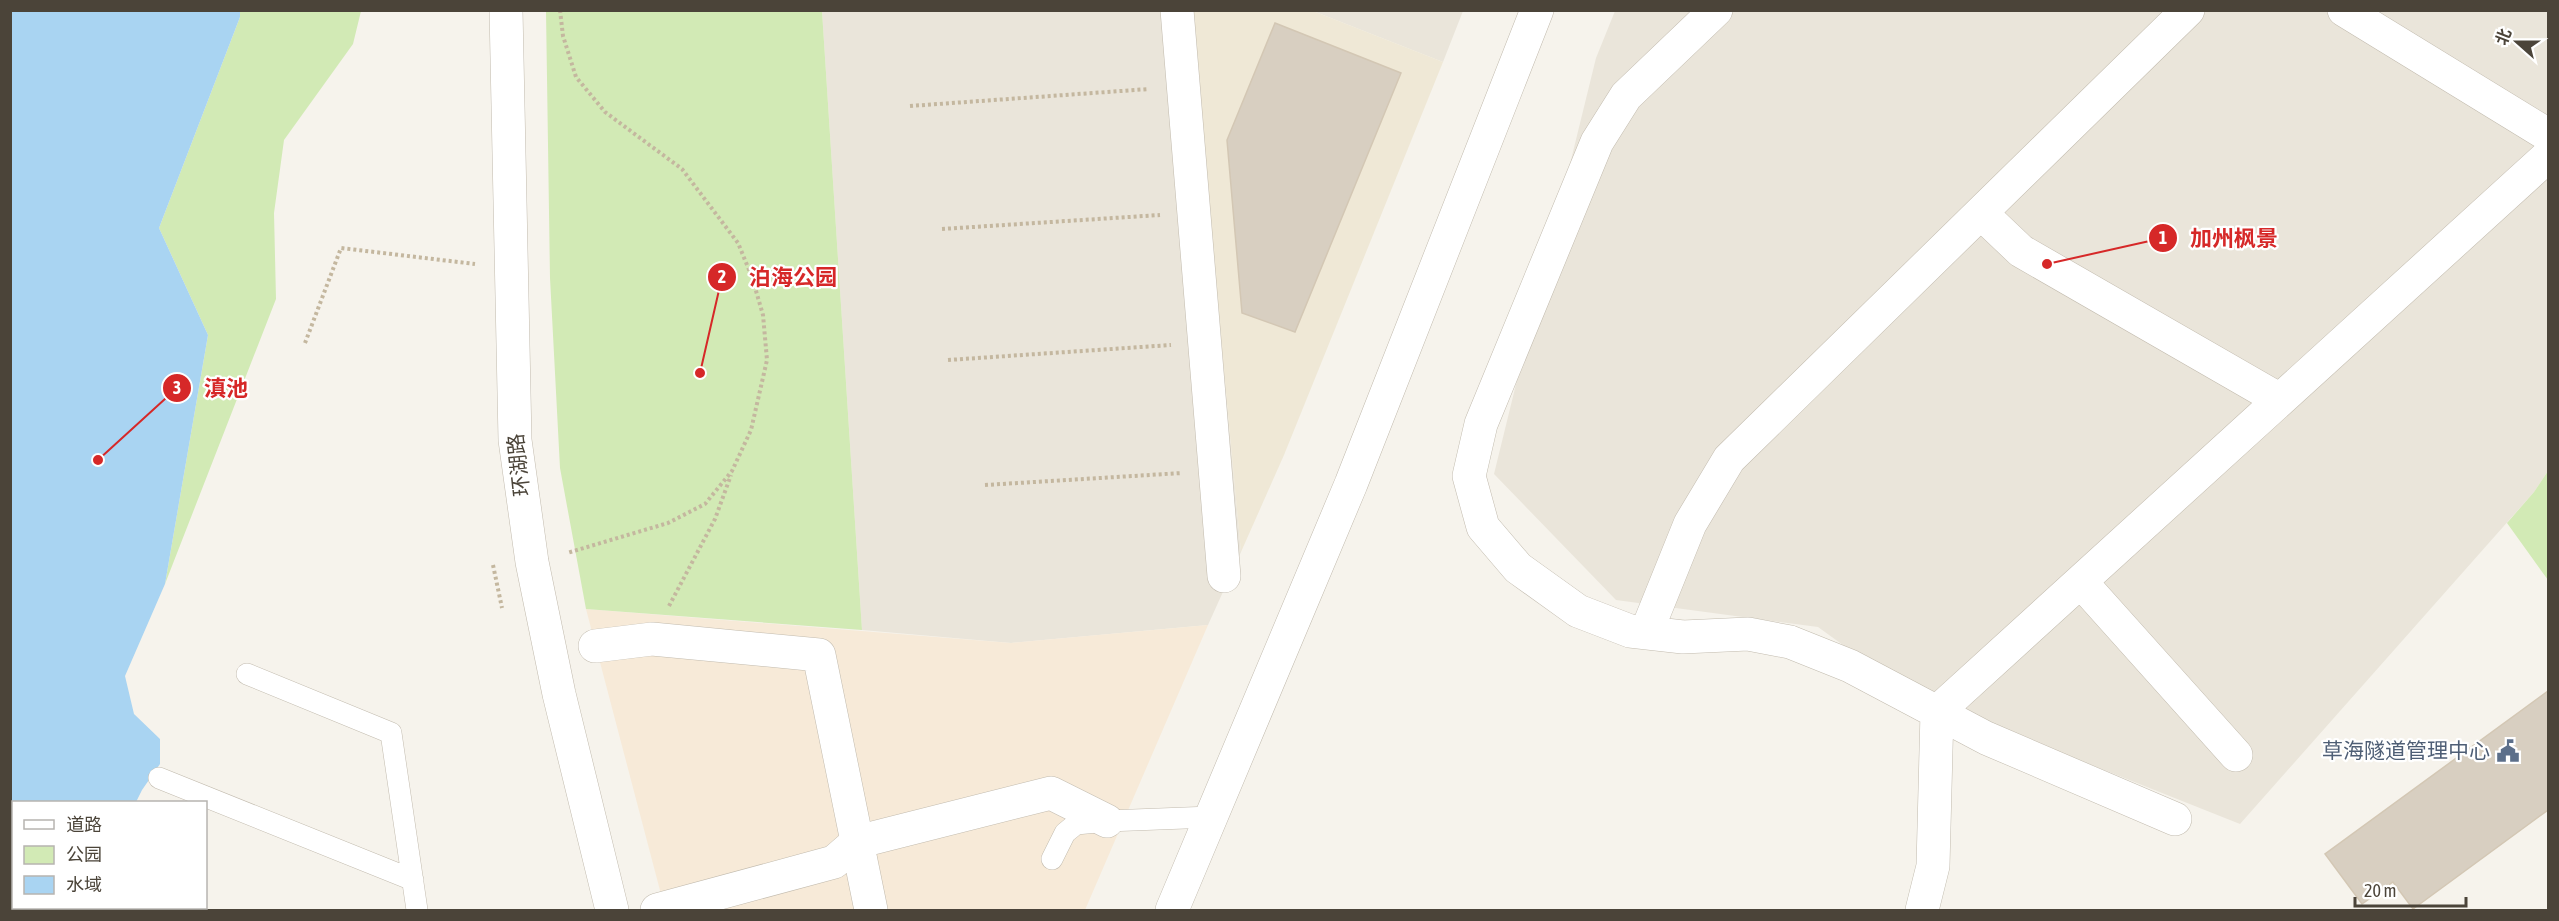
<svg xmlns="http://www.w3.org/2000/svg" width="2559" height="921" viewBox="0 0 2559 921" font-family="'Asap Condensed','Noto Sans SC',sans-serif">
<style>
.residential{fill:#eae5da}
.commercial{fill:#f7ead8}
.education{fill:#efe8d6}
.green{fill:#d2eab5}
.water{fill:#a9d4f2}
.building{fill:#d8cfc1;stroke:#d3c7b4;stroke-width:1.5}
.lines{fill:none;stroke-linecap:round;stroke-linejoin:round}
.lane-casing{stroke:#c2bbae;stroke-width:22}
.street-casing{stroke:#c2bbae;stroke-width:34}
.path{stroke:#c4b79f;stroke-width:4;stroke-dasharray:3 3;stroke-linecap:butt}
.lane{stroke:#fff;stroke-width:21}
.street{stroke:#fff;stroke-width:33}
.labels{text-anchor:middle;stroke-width:4.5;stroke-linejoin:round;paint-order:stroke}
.street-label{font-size:21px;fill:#4b4439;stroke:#fff}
.service-label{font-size:21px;fill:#4e5e75;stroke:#fff;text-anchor:end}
.leader{fill:none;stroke:#d62828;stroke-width:2}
.callout-dot{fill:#d62828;stroke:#fff;stroke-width:2}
.mark-label{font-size:18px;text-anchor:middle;font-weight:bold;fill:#fff}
.callout-label{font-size:22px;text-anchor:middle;font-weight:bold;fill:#d62828;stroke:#fff;stroke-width:4.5;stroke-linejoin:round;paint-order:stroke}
</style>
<rect width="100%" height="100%" fill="#f6f3ec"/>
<path class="residential" d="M822,11H1190L1241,552L1208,625L1011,643L862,630Z
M1313,11H1463L1443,62Z
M1615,11H2548V471L2534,492L2240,824L1908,692L1818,627L1616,600L1494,474L1596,58Z"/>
<path class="commercial" d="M586,609L1011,643L1208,625L1085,910H663L662,898Z"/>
<path class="education" d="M1190,11H1313L1443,62L1284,455L1241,552Z"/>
<path class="green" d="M240,11H361L353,44L284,140L274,213L276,299L165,584L208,335L159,228L240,17Z
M546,11H822L862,630L586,609L560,468L550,278Z
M2548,471V580L2507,523L2534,492Z"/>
<path class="water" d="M240,10V17L159,228L208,335L165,584L125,676L134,714L160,739V764L142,790L136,802H14V908H84L83,910H11L10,11Z"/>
<path class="building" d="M1275,23L1401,73L1295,332L1242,313L1227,140Z
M2548,691V810L2413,909L2393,882L2362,904L2325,854Z"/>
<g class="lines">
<g class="lane-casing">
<path id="lane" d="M247,674L391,733L417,910
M159,778L413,880
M1052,859L1065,833L1076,824L1107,821L1211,817
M145,908L153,910"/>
</g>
<g class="street-casing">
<path id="street" d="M506,10L515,440L532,562L559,694L612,910
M1177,10L1224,576
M1716,10L1626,96L1597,142L1481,424L1469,476L1483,527L1518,568L1578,611L1630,631L1683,637L1748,634L1790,642L1850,666L1986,738L2175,819
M2344,10L2548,135
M1981,213L2021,251L2280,400
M2081,582L2236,755
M1646,633L1690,524L1729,459L2188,10
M595,646L652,639L819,655L871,910
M657,910L834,862L857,842L1051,793L1107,821
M1172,910L1351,484L1537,10
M1922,910L1933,866L1937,712L2548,156"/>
</g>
<path class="path" d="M560,10L563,36L576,77L605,112L682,169L738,243L752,277L763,315L767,360L751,430L732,471L705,504L668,523L567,553
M910,106L1149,89
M942,229L1160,215
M305,343L341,248L475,264
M948,360L1171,345
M985,485L1182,473
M493,565L502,608
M669,606L715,519L731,475"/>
<use href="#lane" class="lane"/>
<use href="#street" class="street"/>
</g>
<defs>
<g id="civic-bare" transform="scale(1.8)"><path d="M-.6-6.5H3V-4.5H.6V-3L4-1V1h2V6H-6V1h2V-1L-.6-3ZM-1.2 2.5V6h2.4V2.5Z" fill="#5c6f8a" stroke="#fff" stroke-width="2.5" paint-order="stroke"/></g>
</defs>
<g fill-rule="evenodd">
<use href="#civic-bare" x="2508" y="751"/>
</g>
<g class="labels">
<g class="street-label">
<text transform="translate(519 465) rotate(-96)" y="7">环湖路</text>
</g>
<g class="service-label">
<text x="2490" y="758">草海隧道管理中心</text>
</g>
</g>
<path class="leader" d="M2047 264L2163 238M700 373L722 277M98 460L177 388"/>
<g class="callout-dot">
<circle cx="2047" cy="264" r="6"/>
<circle cx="700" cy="373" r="6"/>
<circle cx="98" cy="460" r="6"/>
<circle cx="2163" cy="238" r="15"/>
<circle cx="722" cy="277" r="15"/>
<circle cx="177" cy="388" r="15"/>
</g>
<g class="mark-label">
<text x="2163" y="244">1</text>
<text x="722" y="283">2</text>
<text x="177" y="394">3</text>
</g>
<g class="callout-label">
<text x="2234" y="246">加州枫景</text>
<text x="793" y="285">泊海公园</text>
<text x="226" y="396">滇池</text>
</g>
<rect width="2559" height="921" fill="none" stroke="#4b4439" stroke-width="24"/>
<rect x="12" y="801" width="195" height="108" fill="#ffffff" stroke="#b7b4b0" stroke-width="1.5"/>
<rect x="24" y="820" width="30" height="9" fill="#ffffff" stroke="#b7b4b0" stroke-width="1.5"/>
<text x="66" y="831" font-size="18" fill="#4b4439">道路</text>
<rect x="24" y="846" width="30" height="18" fill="#d2eab5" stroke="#b7b4b0" stroke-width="1.5"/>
<text x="66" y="861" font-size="18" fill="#4b4439">公园</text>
<rect x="24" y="876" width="30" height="18" fill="#a9d4f2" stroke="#b7b4b0" stroke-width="1.5"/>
<text x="66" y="891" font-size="18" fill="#4b4439">水域</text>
<g transform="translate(2517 42) rotate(291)" stroke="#ffffff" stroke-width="4.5" paint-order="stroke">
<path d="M0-4.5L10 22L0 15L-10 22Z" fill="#4b4439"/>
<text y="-9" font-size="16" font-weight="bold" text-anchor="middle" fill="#4b4439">北</text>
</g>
<path d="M2355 897v9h111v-9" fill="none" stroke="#4b4439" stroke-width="3"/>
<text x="2364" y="897" font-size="18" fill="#4b4439" stroke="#ffffff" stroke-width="4.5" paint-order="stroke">20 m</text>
</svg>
